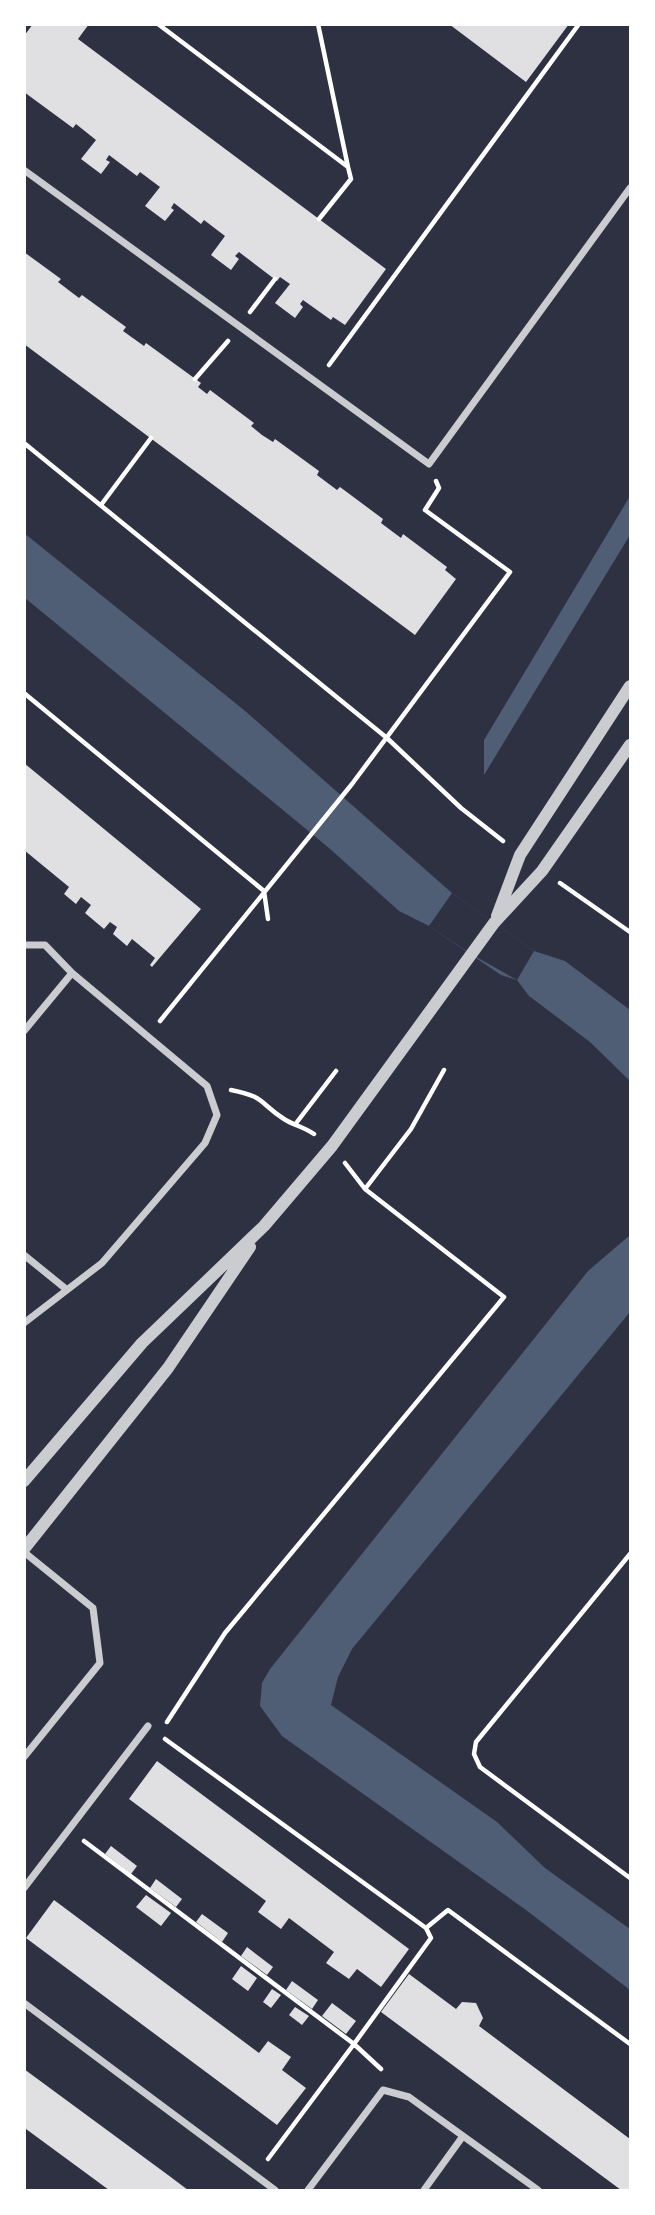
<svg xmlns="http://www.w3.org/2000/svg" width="655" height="2215" viewBox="0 0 655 2215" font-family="'Source Sans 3',sans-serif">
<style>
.water{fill:#4f5d75}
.pier{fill:#2d3142}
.building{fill:#e0e0e3}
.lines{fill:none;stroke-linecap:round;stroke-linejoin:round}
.path{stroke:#fff;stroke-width:4.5}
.minor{stroke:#caccd0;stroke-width:7}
.tertiary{stroke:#caccd0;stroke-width:12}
</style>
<rect width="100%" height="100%" fill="#2d3142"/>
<path class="water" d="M630,496V535L484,775V740Z
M24,533L244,710L452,893L534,951L565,961L630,1010V1081L590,1042L529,996L517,980L501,975L429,926L399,911L329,848L25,598Z
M630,1235V1312L352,1649L338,1677L331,1705L497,1822L545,1868L630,1929V1990L526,1910L282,1736L260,1706L262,1683L270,1669L588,1271Z"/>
<path class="pier" d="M452,893L534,951L517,980L471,954L429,926Z"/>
<path class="building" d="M33,24H89L78,39L386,269L345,325L333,317L331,320L303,300L300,304L303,307L295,318L275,303L290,284L280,277L277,281L239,252L235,256L239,259L231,270L211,255L225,236L204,220L201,224L174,203L171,208L174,210L165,221L145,206L160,187L140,172L137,176L109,155L106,160L110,162L101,174L81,159L96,140L76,124L73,128L24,92V36Z
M449,24H569L526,82Z
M24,252L61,279L58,282L79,298L82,295L126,327L123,331L144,346L146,343L201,383L198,387L207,394L210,390L254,423L251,426L262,435L273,442L275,439L319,471L317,475L337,490L340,487L383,519L381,523L401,538L403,534L447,567L445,570L456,579L415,635L24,344Z
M24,763L201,909L152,967L150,965L155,958L132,939L127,946L113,934L117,927L110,922L104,929L85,913L91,905L81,897L76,904L64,894L69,887L24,850Z
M157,1761L409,1949L381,1987L357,1969L349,1979L326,1963L334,1952L289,1918L281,1929L258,1912L266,1901L129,1799Z
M111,1846L137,1866L131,1874L105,1854Z
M156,1879L182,1899L176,1907L150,1888Z
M146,1895L171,1913L161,1926L136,1907Z
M54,1900L259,2053L268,2041L291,2057L282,2070L306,2088L277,2125L26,1938Z
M202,1914L228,1933L222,1942L196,1922Z
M247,1947L273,1967L267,1975L241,1956Z
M241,1966L257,1978L248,1991L232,1979Z
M409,1974L456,2009L462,2002L476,2003L483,2018L479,2026L630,2139V2190H621L381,2012Z
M292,1981L318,2000L312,2009L286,1990Z
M272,1989L281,1995L271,2008L263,2002Z
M332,2003L356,2021L346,2034L322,2016Z
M295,2007L309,2016L302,2025L289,2015Z
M24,2069L168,2175L188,2190H109L26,2129Z"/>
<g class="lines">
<path class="path" d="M158,24L348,167L318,24
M319,219L351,179L348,167
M250,312L275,279
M329,365L579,24
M195,379L228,341
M24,443L387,738L461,808L503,841
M101,505L151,438
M24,693L264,891L268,919
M560,883L630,932
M160,1021L352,784L510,572L425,510L439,488L436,481
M231,1090C266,1097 258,1102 284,1119C293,1125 304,1127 314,1134
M297,1122L336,1071
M365,1189L411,1129L444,1070
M630,1554L476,1742L474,1754L480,1767L630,1878
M167,1722L225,1633L504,1297L365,1189L345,1163
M165,1739L426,1928L448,1910L630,2044
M84,1841L354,2044L268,2159
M381,2069L354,2044L431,1938L426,1928"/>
<path class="minor" d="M24,170L429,464L630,188
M24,945H45L72,973L207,1086L217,1115L205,1143L102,1263L24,1323
M24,1031L72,973
M24,1255L66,1289
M24,1552L93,1608L100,1663L24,1757
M24,1888L148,1726
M24,2003L275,2190
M308,2190L383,2090L409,2097L538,2190
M424,2190L463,2136"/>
<path class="tertiary" d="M497,916L520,855L630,686
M24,1481L142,1343L264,1226L332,1146L494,923L542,871L630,745
M24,1549L168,1368L250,1247"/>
</g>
<rect width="655" height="2215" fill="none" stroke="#ffffff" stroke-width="52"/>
</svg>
